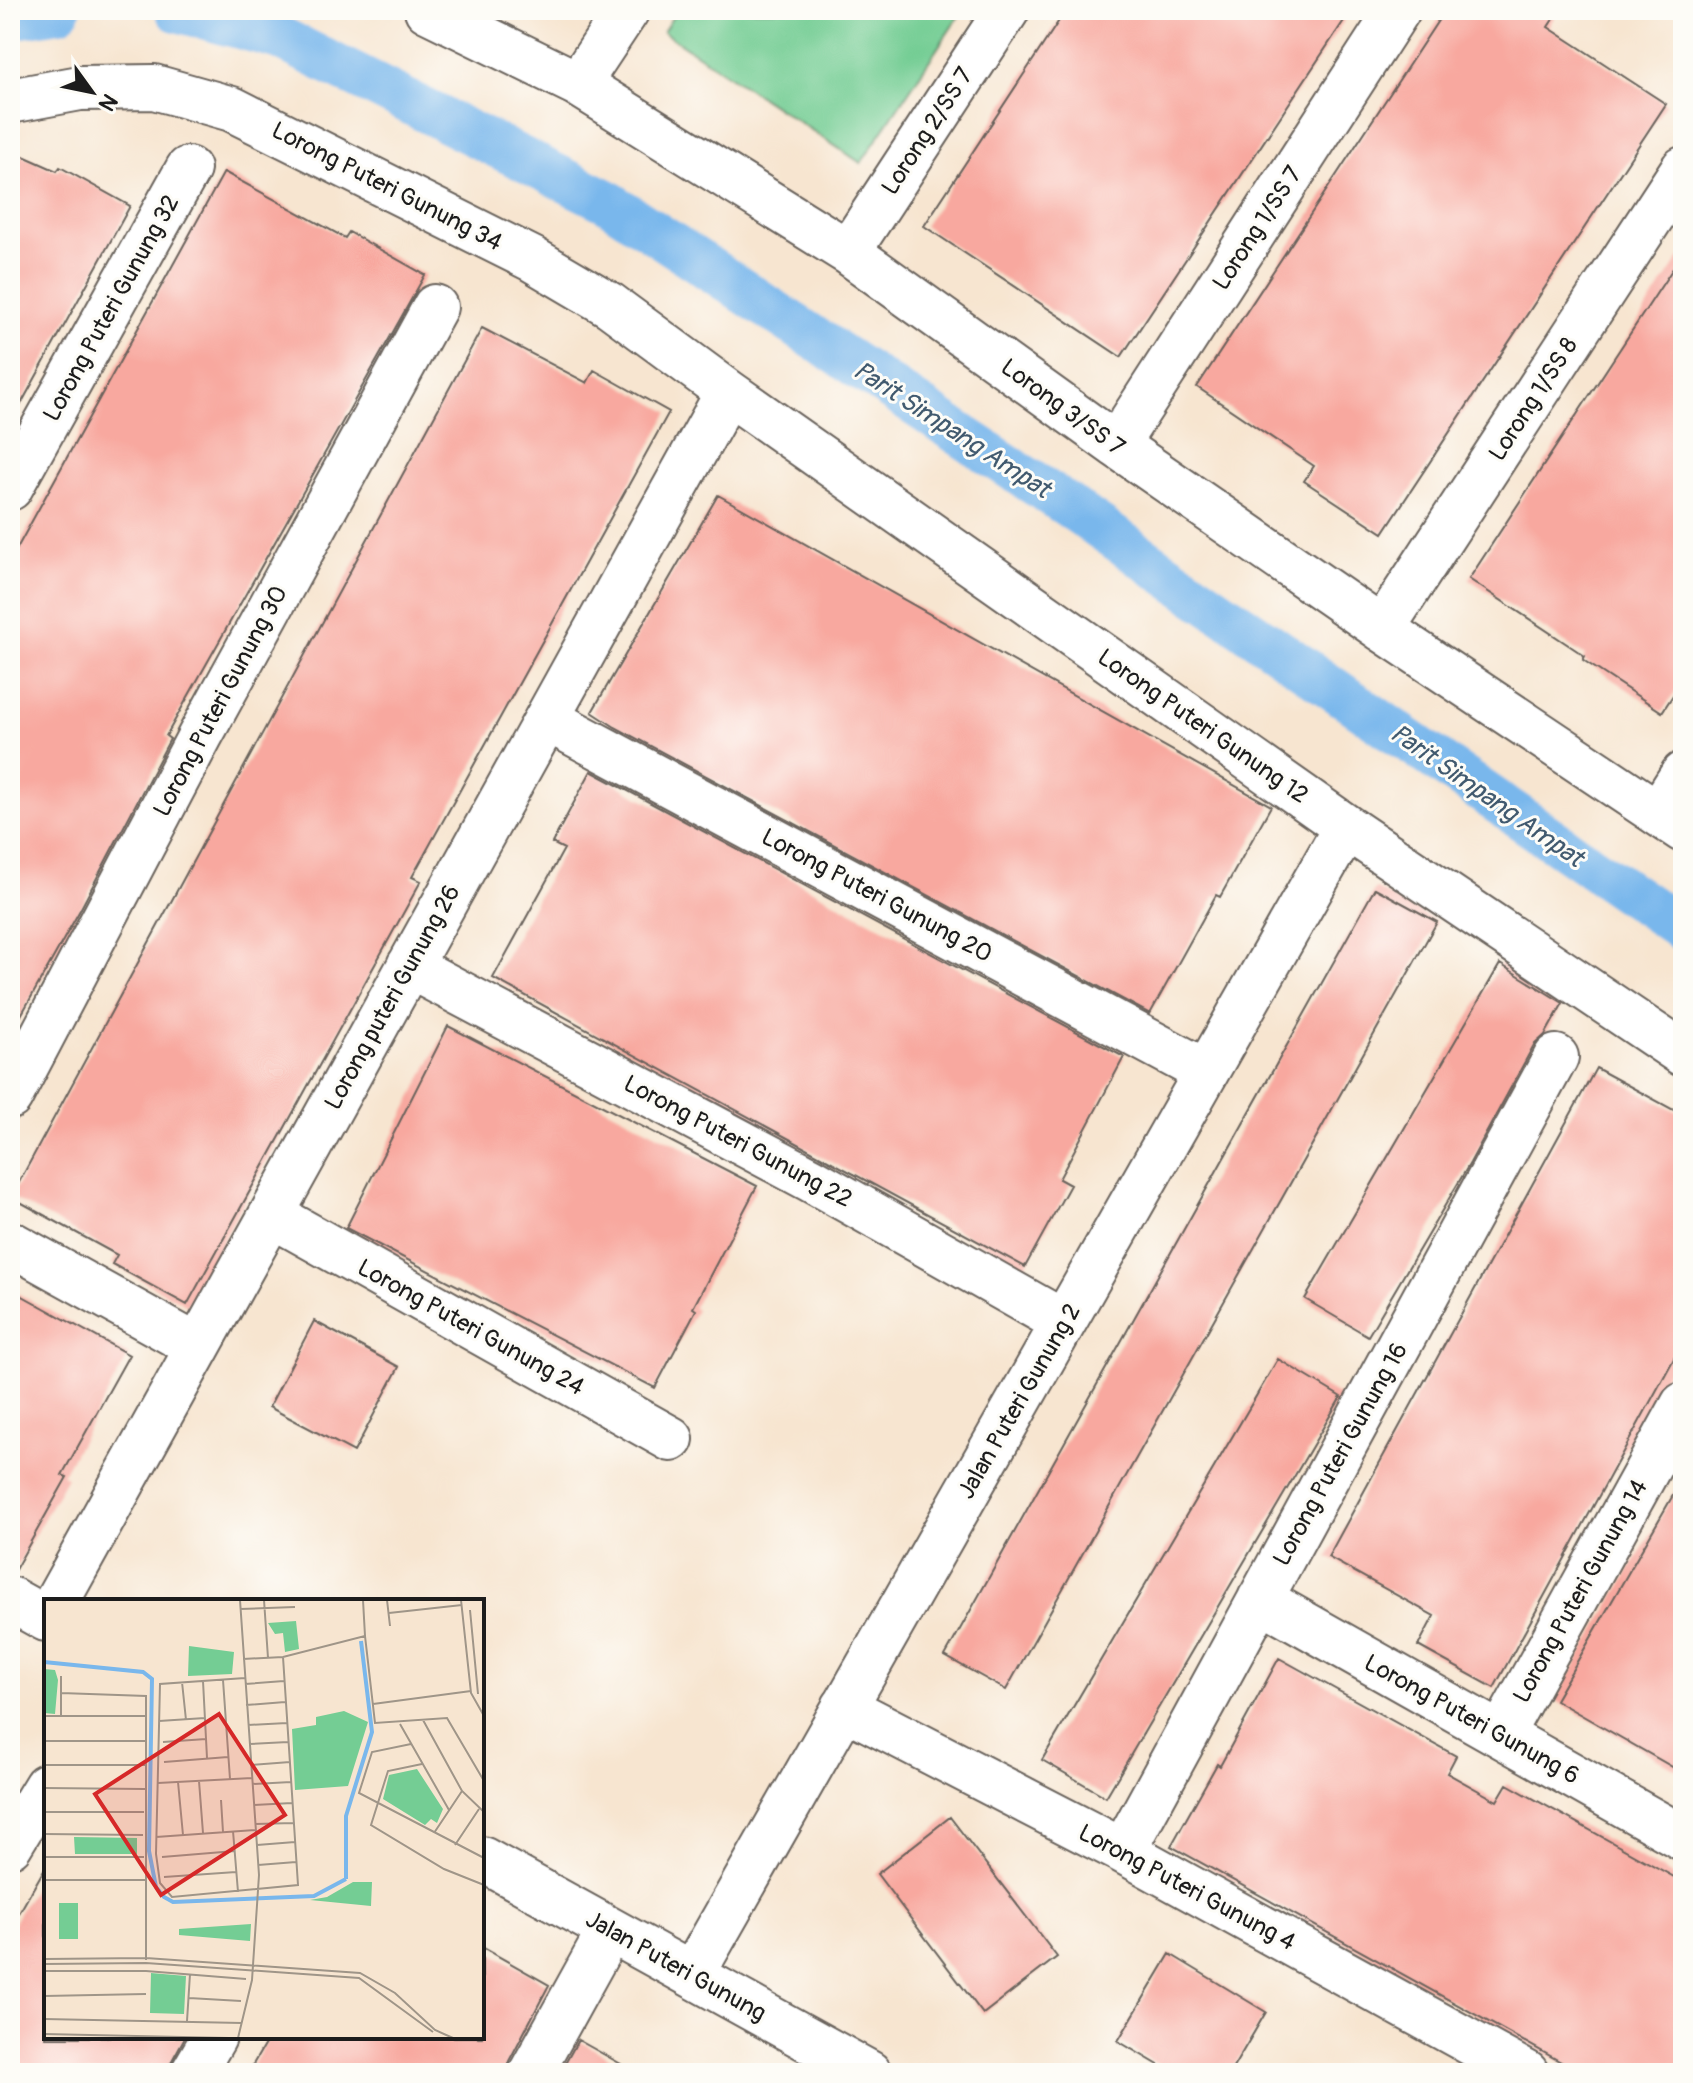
<svg xmlns="http://www.w3.org/2000/svg" width="1693" height="2083" viewBox="0 0 1693 2083" font-family="Pangolin,sans-serif">
<style>
.green{fill:#74cd94;stroke:#487458;stroke-width:2}
.lines{fill:none;stroke-linecap:round;stroke-linejoin:round}
.canal{stroke:#79b7ec;stroke-width:44}
.building{fill:#f8a89f}
.minor-casing{stroke:#69625b;stroke-width:48}
.minor{stroke:#fff;stroke-width:44}
.labels{text-anchor:middle;stroke-width:6;stroke-linejoin:round;paint-order:stroke}
.street-label{font-size:24px;fill:#1c1c1c;stroke:#fdfcf7}
.water-label{font-size:26px;font-style:italic;fill:#415a6f;stroke:#fdfcf7}
.inset-river{fill:none;stroke:#79b7ec;stroke-width:4}
.inset-road{fill:none;stroke:#9f9588;stroke-width:2}
.view{fill:#d62828;fill-opacity:0.15;stroke:#d62828;stroke-width:4}
.inset-edge{fill:none;stroke:#1c1c1c;stroke-width:4}
</style>
<rect width="100%" height="100%" fill="#fdfcf7"/>
<filter id="ink" filterUnits="userSpaceOnUse"><feTurbulence type="fractalNoise" baseFrequency=".0125" numOctaves="2"/><feDisplacementMap in="SourceGraphic" scale="16" xChannelSelector="R" yChannelSelector="G"/><feConvolveMatrix kernelMatrix="1 2 1 2 8 2 1 2 1" color-interpolation-filters="sRGB"/></filter>
<filter id="wash" filterUnits="userSpaceOnUse"><feTurbulence type="fractalNoise" baseFrequency=".006" numOctaves="4" result="noise"/><feDisplacementMap in="SourceGraphic" scale="32" xChannelSelector="R" yChannelSelector="G"/><feGaussianBlur stdDeviation="1.8" result="paint"/><feColorMatrix in="noise" values="0 0 0 0 0 0 0 0 0 0 0 0 0 0 0 0 0 1.4 0 .05"/><feComposite in="paint" operator="in"/></filter>
<g filter="url(#wash)">
<rect width="100%" height="100%" fill="#f7e5d0"/>
<path class="green" d="M677,10H963L861,163L663,32Z"/>
<g class="lines">
<path class="canal" d="M177,10L280,38L607,201L1070,507L1683,930
M10,18L59,10"/>
</g>
<g id="blocks">
<path class="building" d="M1066,10H1351L1121,357L924,226Z
M1445,10H1559L1548,27L1666,104L1383,533L1304,481L1314,466L1197,387Z
M10,150L57,171L60,167L130,206L10,424Z
M224,172L345,238L349,232L425,275L166,736L170,739L80,910L10,1035V561Z
M1683,253V680L1662,712L1583,660L1585,656L1469,579Z
M482,328L587,383L594,370L669,412L412,877L421,881L187,1305L112,1264L117,1255L11,1197Z
M718,495L1271,806L1220,897L1216,895L1150,1014L615,727L592,712Z
M591,771L1124,1057L1059,1179L1070,1185L1025,1267L493,978L564,849L552,843Z
M1375,888L1437,922L1006,1690L945,1656Z
M1500,964L1563,1003L1545,1035L1534,1045L1470,1163L1368,1336L1305,1299Z
M448,1026L757,1186L693,1308L696,1310L655,1388L346,1228Z
M1596,1068L1683,1115V1342L1494,1688L1418,1646L1434,1616L1328,1557Z
M10,1289L129,1355L62,1475L67,1477L12,1575L10,1574Z
M314,1321L399,1367L354,1452L269,1407Z
M1278,1359L1341,1397L1106,1797L1042,1760Z
M1683,1478V1773L1555,1700Z
M1279,1658L1456,1756L1447,1773L1497,1801L1507,1784L1683,1882V2073H1581L1171,1846L1217,1764L1220,1766Z
M950,1817L1057,1957L983,2014L877,1874Z
M46,1866V2037H185L165,2073H10V1929Z
M482,1947L549,1985L509,2061L506,2073H248L269,2037H482Z
M1170,1954L1266,2012L1230,2073H1172L1118,2041Z
M578,2040L637,2073H560Z"/>
</g>
</g>
<g filter="url(#ink)">
<use href="#blocks" fill-opacity="0" stroke="#69625b" stroke-width="2"/>
<g class="lines">
<g class="minor-casing">
<path id="minor" d="M427,10L578,84L848,252L1116,445L1382,629L1683,830
M578,84L627,10
M10,101L80,88L154,87L232,109L532,259L610,305L728,392L1346,827L1683,1054
M848,252L1007,10
M1116,445L1398,10
M10,488L188,169
M1382,629L1683,169
M547,719L1206,1072
M1658,813L1683,774
M409,966L812,1180L1063,1322
M10,1097L200,736L435,307
M272,1215L671,1439
M10,1243L198,1347
M10,1599L46,1619
M1260,1599L1683,1838
M57,1601L728,392
M844,1707L1123,1851L1526,2073
M1501,1735L1683,1405
M10,1845L46,1786
M1123,1851L1556,1057
M482,1859L869,2073
M692,1975L1346,827
M193,2073L214,2037
M531,2073L610,1930"/>
</g>
<use href="#minor" class="minor"/>
</g>
</g>
<g class="labels">
<g class="street-label">
<text transform="translate(927 131) rotate(-57)" y="8">Lorong 2/SS 7</text>
<text transform="translate(387 186) rotate(27)" y="8">Lorong Puteri Gunung 34</text>
<text transform="translate(1257 228) rotate(-57)" y="8">Lorong 1/SS 7</text>
<text transform="translate(111 308) rotate(-61)" y="8">Lorong Puteri Gunung 32</text>
<text transform="translate(1533 399) rotate(-57)" y="8">Lorong 1/SS 8</text>
<text transform="translate(1063 407) rotate(36)" y="8">Lorong 3/SS 7</text>
<text transform="translate(220 701) rotate(-62)" y="8">Lorong Puteri Gunung 30</text>
<text transform="translate(1203 726) rotate(35)" y="8">Lorong Puteri Gunung 12</text>
<text transform="translate(877 895) rotate(28)" y="8">Lorong Puteri Gunung 20</text>
<text transform="translate(392 997) rotate(-61)" y="8">Lorong puteri Gunung 26</text>
<text transform="translate(738 1141) rotate(28)" y="8">Lorong Puteri Gunung 22</text>
<text transform="translate(471 1327) rotate(29)" y="8">Lorong Puteri Gunung 24</text>
<text transform="translate(1019 1401) rotate(-60)" y="8">Jalan Puteri Gunung 2</text>
<text transform="translate(1340 1454) rotate(-61)" y="8">Lorong Puteri Gunung 16</text>
<text transform="translate(1580 1591) rotate(-61)" y="8">Lorong Puteri Gunung 14</text>
<text transform="translate(1472 1719) rotate(29)" y="8">Lorong Puteri Gunung 6</text>
<text transform="translate(1187 1887) rotate(28)" y="8">Lorong Puteri Gunung 4</text>
<text transform="translate(676 1966) rotate(29)" y="8">Jalan Puteri Gunung</text>
</g>
<g class="water-label">
<text transform="translate(952 429) rotate(33)" y="9">Parit Simpang Ampat</text>
<text transform="translate(1487 795) rotate(35)" y="9">Parit Simpang Ampat</text>
</g>
</g>
<g transform="translate(44 1599)">
<rect width="440" height="440" fill="#f7e5d0"/>
<path d="M252,22L255,50L241,53L239,34L231,35L224,24ZM145,47L190,53L188,75L144,77ZM0,70L11,71L14,81L11,115L0,114ZM300,112L324,123L304,187L251,191L248,130L272,126V118ZM373,170L399,210L393,224L387,220L381,226L339,200L345,176ZM30,238L93,239V255H31ZM309,283H328L327,307L266,301L283,298ZM15,304H34V340H15ZM207,325L206,342L135,336V330ZM107,374L142,377L140,415L106,414Z" fill="#74cd94"/>
<path class="inset-river" d="M0,63L99,73L108,80L105,252L112,288L120,298L129,303L270,297L302,280M302,280V217L328,133L317,42"/>
<path class="inset-road" d="M220,1L224,59M343,1L346,27M417,1L427,94L440,117M196,10L251,8M426,11L434,95M345,14L418,6M321,37L331,124L403,119L440,182M199,60L239,58L321,37L319,1M201,79L116,85L112,255L116,284L128,298L254,286L239,58M179,81L186,180M159,82L163,159M138,83L142,121M201,85L240,82M17,94L102,97V361M329,105L427,92M202,106L241,103M0,117H103M17,118V77M379,121L418,192L440,213M115,122L161,119M356,125L405,211M204,126L243,124M0,142H102M119,143L162,140M205,145L244,143M367,145L328,153L315,194L440,259M120,163L184,158M378,165L344,172L327,226L400,270L440,286M0,166H101M207,166L246,163M155,182L159,234M134,183L139,236M114,184L208,179M208,185L247,183M0,189L101,190M177,201L179,233M210,206L248,204M0,213H100M211,225L250,224M189,232L194,293M390,234L418,192M0,235L99,236M112,238L211,231M213,246L251,243M411,246L435,210M0,258H100M118,258L191,252M214,266L252,263M120,278L192,273M0,281H102M0,360L102,359L316,374L351,394L391,431L409,439M0,365L102,364L315,379L389,433M0,372H102L202,380M0,397L102,395M145,399L197,402M0,420L198,424M143,422L146,375M0,435L185,439M194,439L208,381L215,276L196,1"/>
<path class="view" d="M175,115L241,216L117,296L51,195Z"/>
<rect width="440" height="440" class="inset-edge"/>
</g>
<rect width="1693" height="2083" fill="none" stroke="#fdfcf7" stroke-width="40"/>
<g transform="translate(92 92) rotate(123)" stroke="#fdfcf7" stroke-width="6" paint-order="stroke">
<path d="M0-6L14 30L0 20L-14 30Z" fill="#1c1c1c"/>
<text y="-12" font-size="22" font-weight="bold" text-anchor="middle" fill="#1c1c1c">N</text>
</g>
</svg>
